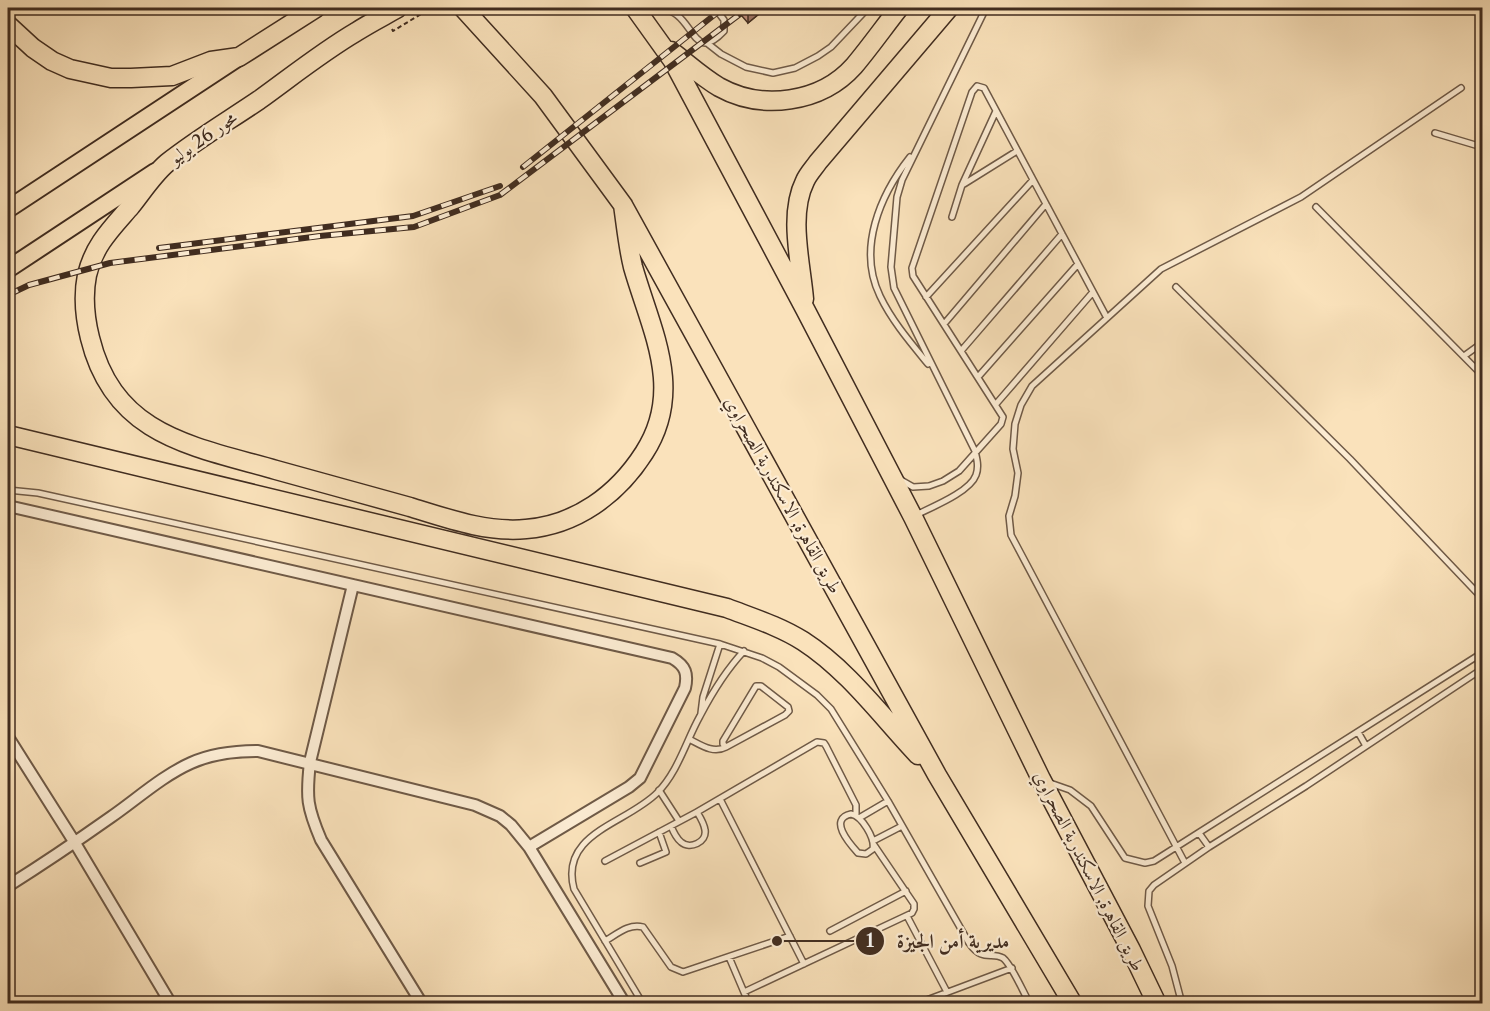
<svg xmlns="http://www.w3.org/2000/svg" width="1490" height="1011" viewBox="0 0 1490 1011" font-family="'Libre Caslon Text',Amiri,serif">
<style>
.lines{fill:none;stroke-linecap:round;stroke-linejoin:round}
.service-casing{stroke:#6f5a47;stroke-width:8}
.minor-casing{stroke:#6f5a47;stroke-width:14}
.trunk-casing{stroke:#412d20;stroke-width:20}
.motorway-casing{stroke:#412d20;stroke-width:21}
.path{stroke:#412d20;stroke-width:2;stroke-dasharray:4.5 3;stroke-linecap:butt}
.service{stroke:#fcecd3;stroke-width:5}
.minor{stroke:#fcecd3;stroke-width:10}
.trunk{stroke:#fae2bb;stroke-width:16}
.motorway{stroke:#fae2bb;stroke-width:18}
.rail-casing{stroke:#412d20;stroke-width:6}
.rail{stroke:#fcecd3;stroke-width:4;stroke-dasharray:11;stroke-linecap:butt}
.wall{fill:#c18f7d;stroke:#412d20;stroke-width:1.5}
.shaded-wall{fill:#9d7466;stroke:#412d20;stroke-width:1.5}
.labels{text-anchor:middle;stroke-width:4.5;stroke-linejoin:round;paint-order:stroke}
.street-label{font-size:18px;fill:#412d20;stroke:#fcecd3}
.leader{fill:none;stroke:#412d20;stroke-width:2}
.callout-dot{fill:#412d20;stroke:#fcecd3;stroke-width:2}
.mark-label{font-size:18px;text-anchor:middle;font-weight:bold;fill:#fff}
.callout-label{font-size:20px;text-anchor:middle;font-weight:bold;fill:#412d20;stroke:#fcecd3;stroke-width:4.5;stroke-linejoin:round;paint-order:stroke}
</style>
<rect width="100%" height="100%" fill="#fae2bb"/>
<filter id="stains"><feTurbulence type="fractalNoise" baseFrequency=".00333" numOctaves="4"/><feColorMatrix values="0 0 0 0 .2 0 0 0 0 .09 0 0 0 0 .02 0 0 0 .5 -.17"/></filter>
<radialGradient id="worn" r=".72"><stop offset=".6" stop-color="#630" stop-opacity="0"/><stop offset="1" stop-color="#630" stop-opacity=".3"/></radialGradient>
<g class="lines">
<g class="service-casing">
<path id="service" d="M664,8C668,10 673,12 677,15C695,29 697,60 724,31V20L715,8
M707,43L721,54L746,67L773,73L795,68L818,56L831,47L868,8
M1435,133L1482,147
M910,157C880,195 857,249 880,296C892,321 910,342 928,364
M964,184L1017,151
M1316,207L1482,375
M952,217L962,185L996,111
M1176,287L1350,459L1482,598
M926,297L1033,180
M944,324L1046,204
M961,351L1062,234
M1464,356L1482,343
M978,377L1078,264
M996,404L1093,292
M899,479L913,487L929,486L943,481L959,471L1001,424L1003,417L913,276L912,268L972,92L977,86L984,88L1107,318
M8,490L38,493L720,644L762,658L779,667L817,695L831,709L888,801L969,943C983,963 991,951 1003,958C1012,965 1023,992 1030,1004
M916,515C932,507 970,492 976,475C979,467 977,459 975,451L894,288L891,267L897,197L902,180L986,8
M701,713L703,697L720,644
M1358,732L1366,746
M689,739C701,745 713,754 726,747L785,715L789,711L788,707L761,686H756L723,741V744L726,747
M1050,783L1070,790L1091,806L1125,858L1145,863L1154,861L1482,653
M659,790L679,821
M720,799L804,964
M851,814C862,816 875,838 873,849L866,854L858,853C849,843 828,819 851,814Z
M859,818L888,801
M671,826C673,831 676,838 681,842C690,850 707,842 705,830C704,823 700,817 697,812
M1199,833L1209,847
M873,841L902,826
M605,861L697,812L817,742L824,743L826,746L856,805V815
M640,863L666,852L659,832
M1185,863L1011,535L1009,516L1015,496L1018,473L1013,449L1015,424L1021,405L1032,386L1161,269L1301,197L1461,88
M907,916L947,992
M830,931L906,891
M605,941C617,934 629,923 643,927L671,967L683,972L790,936
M729,957L749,1004
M744,992L912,913L914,909V904L874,845
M643,1004L574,889C559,833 626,824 657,793C678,772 686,741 700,716C712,693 726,670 744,651
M916,1004L1012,968
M1182,1004L1172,966L1148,906L1149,891L1154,885L1209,847L1306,786L1482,669"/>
</g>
<g class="minor-casing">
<path id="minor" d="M8,506L672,658C686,666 688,674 685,688L640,778L629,787L529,847
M353,585L310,762C306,798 307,807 321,840L422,1004
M8,737L75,843L171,1004
M8,886C43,864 77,841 111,817C137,799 162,776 191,763C213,753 235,751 258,751L475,805L500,816L511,825L529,847L625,1004"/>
</g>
<g class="trunk-casing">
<path id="trunk" d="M8,209L239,57
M8,269L155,172"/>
</g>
<g class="motorway-casing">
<path id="motorway" d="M398,8C384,16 370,23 356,32C322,52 291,77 259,100C228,121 196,140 167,163C153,175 143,191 131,206C112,228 94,245 87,275C83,295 85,318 90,338C114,436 192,446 276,470C321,482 365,495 410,507C446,518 487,533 526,529C576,525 617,495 644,453C685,390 651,330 633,267C628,247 626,225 623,205
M463,8L543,96L623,205L937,775L1073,1004
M635,8L673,61L805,309L913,517L1041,779L1131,950L1157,1004
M8,25L33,48L52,61L70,69L111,78H131L172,76L211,61L239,57L316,8
M671,51C687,63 702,77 719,87C762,111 821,103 854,66C870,47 884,27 899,8
M804,299C801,263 788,215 805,181C808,174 814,168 818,162L949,8
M8,435L727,608C753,618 779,626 803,641C848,670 882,717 918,755"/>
</g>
<path class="path" d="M392,29L393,31L431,8"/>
<use href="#service" class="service"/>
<use href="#minor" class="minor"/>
<use href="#trunk" class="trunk"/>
<use href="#motorway" class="motorway"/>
<g class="rail-casing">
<path id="rail" d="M523,167L723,8
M159,248L413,216L500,186
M8,295L29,285L110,263L320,236L414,227L500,195L740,14"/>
</g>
<use href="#rail" class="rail"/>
</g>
<path class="wall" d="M735,8H766L748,23Z"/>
<path class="shaded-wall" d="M748,8H766L748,23Z"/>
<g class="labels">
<g class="street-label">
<text transform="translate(203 138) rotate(-35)" y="6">محور 26 يوليو</text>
<text transform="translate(783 495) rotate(61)" y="6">طريق القاهرة, الاسكندرية الصحراوي</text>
<text transform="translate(1089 871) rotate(63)" y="6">طريق القاهرة, الاسكندرية الصحراوي</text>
</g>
</g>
<path class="leader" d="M777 941L870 941"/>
<g class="callout-dot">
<circle cx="777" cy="941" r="6"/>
<circle cx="870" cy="941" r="15"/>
</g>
<g class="mark-label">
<text x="870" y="947">1</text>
</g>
<g class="callout-label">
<text x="953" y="948">مديرية أمن الجيزة</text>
</g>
<rect width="1490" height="1011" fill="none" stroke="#fae2bb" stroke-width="30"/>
<rect x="9" y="9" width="1472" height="993" fill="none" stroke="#412d20" stroke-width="3"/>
<rect x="15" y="15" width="1460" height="981" fill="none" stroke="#412d20" stroke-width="1.5"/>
<rect width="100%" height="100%" filter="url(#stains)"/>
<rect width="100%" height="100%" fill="url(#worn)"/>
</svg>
